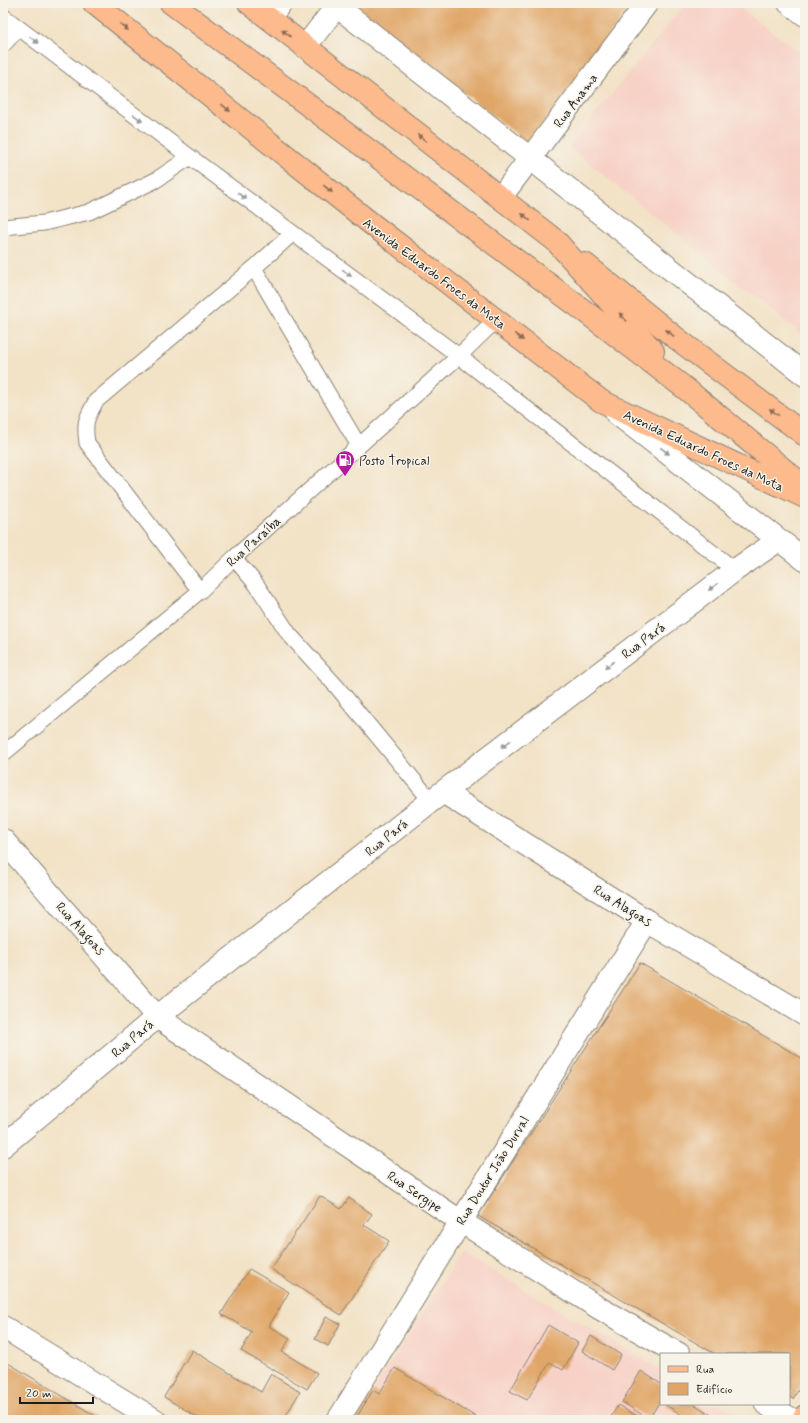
<svg xmlns="http://www.w3.org/2000/svg" width="808" height="1423" viewBox="0 0 808 1423" font-family="Mynerve,sans-serif">
<style>
.built{fill:#f7d1c6}
.building{fill:#e0a668}
.lines{fill:none;stroke-linecap:round;stroke-linejoin:round}
.service-casing{stroke:#877f71;stroke-width:17}
.minor-casing{stroke:#877f71;stroke-width:24}
.primary-casing{stroke:#877f71;stroke-width:24}
.trunk-casing{stroke:#877f71;stroke-width:24}
.service{stroke:#fff;stroke-width:15}
.minor{stroke:#fff;stroke-width:22}
.primary{stroke:#fcba8d;stroke-width:22}
.trunk{stroke:#fcba8d;stroke-width:22}
.oneway{fill:#8c6b54}
.oneway2{fill:#999}
.labels{text-anchor:middle;stroke-width:3;stroke-linejoin:round;paint-order:stroke}
.street-label{font-size:13px;fill:#1c1c1c;stroke:#f7f3e8}
.poi-label{font-size:13px;fill:#1c1c1c;stroke:#f7f3e8;text-anchor:start}
</style>
<rect width="100%" height="100%" fill="#f7f3e8"/>
<filter id="ink" filterUnits="userSpaceOnUse"><feTurbulence type="fractalNoise" baseFrequency=".025" numOctaves="2"/><feDisplacementMap in="SourceGraphic" scale="8" xChannelSelector="R" yChannelSelector="G"/><feConvolveMatrix kernelMatrix="1 2 1 2 8 2 1 2 1" color-interpolation-filters="sRGB"/></filter>
<filter id="wash" filterUnits="userSpaceOnUse"><feTurbulence type="fractalNoise" baseFrequency=".012" numOctaves="4" result="noise"/><feDisplacementMap in="SourceGraphic" scale="16" xChannelSelector="R" yChannelSelector="G"/><feGaussianBlur stdDeviation="0.9" result="paint"/><feColorMatrix in="noise" values="0 0 0 0 0 0 0 0 0 0 0 0 0 0 0 0 0 1.4 0 .05"/><feComposite in="paint" operator="in"/></filter>
<g filter="url(#wash)">
<rect width="100%" height="100%" fill="#f2e2c6"/>
<path class="built" d="M686,3H734L805,57V337L569,147Z
M461,1252L661,1370V1404H719L746,1420H355Z"/>
<g id="blocks">
<path class="building" d="M350,3H633L529,144Z
M640,963L805,1060V1378L793,1399L789,1397V1354H715L478,1216Z
M320,1196L341,1209L349,1198L372,1214L364,1225L389,1241L341,1315L271,1269Z
M249,1269L289,1292L269,1326L290,1338L282,1352L317,1373L307,1389L241,1351L252,1332L221,1314Z
M326,1317L340,1324L328,1346L315,1339Z
M548,1325L578,1343L563,1370L550,1362L527,1400L510,1391Z
M591,1336L621,1355L612,1370L582,1351Z
M192,1350L261,1392L271,1374L300,1392L283,1420H202L164,1397Z
M3,1360L102,1420H3Z
M395,1368L481,1420H355L373,1390L379,1394Z
M641,1371L661,1384V1402L660,1401L649,1419L622,1402Z
M664,1404H694L710,1414L706,1420H690Z
M618,1405L643,1420H609Z"/>
</g>
</g>
<g filter="url(#ink)">
<use href="#blocks" fill-opacity="0" stroke="#877f71" stroke-width="1"/>
<g class="lines">
<g class="service-casing">
<path id="service" d="M3,16L190,157L459,356L735,570
M3,45L19,28
M3,227L44,223L89,212L156,180L190,157
M254,268L359,446
M234,558L256,584L289,634L337,687L431,801
M200,591L87,443C84,422 86,419 96,401L254,268L293,233
M3,754L200,591L234,558L459,356L496,320"/>
</g>
<g class="minor-casing">
<path id="minor" d="M333,3L805,375
M789,3L805,15
M269,18L281,3
M305,47L339,3
M501,197L647,3
M616,413L805,560
M443,792L647,921L805,1015
M3,840L157,1017L460,1221L599,1308L679,1354
M3,1146L157,1017L431,801L735,570L779,540
M3,1327L155,1420
M766,1404L793,1420
M338,1420L647,921"/>
</g>
<g class="primary-casing">
<path id="primary" d="M585,264L676,338L805,435
M803,1420L805,1416"/>
</g>
<g class="trunk-casing">
<path id="trunk" d="M94,3L373,225L601,401L805,497
M171,3L583,310L686,389L805,487
M249,3L556,241L653,351"/>
</g>
<use href="#service" class="service"/>
<use href="#minor" class="minor"/>
<use href="#primary" class="primary"/>
<use href="#trunk" class="trunk"/>
</g>
<defs><path id="oneway-solid" d="M-6-.8H1V-3.2L6.5 0L1 3.2V.8H-6Z"/></defs>
<g class="oneway">
<use href="#oneway-solid" transform="translate(124 27) rotate(39)"/>
<use href="#oneway-solid" transform="translate(286 33) rotate(-141)"/>
<use href="#oneway-solid" transform="translate(226 108) rotate(39)"/>
<use href="#oneway-solid" transform="translate(422 138) rotate(-142)"/>
<use href="#oneway-solid" transform="translate(328 189) rotate(39)"/>
<use href="#oneway-solid" transform="translate(526 217) rotate(-141)"/>
<use href="#oneway-solid" transform="translate(623 317) rotate(-132)"/>
<use href="#oneway-solid" transform="translate(670 333) rotate(-141)"/>
<use href="#oneway-solid" transform="translate(519 337) rotate(38)"/>
<use href="#oneway-solid" transform="translate(774 412) rotate(-143)"/>
</g>
<g class="oneway2">
<use href="#oneway-solid" transform="translate(34 40) rotate(37)"/>
<use href="#oneway-solid" transform="translate(138 118) rotate(37)"/>
<use href="#oneway-solid" transform="translate(242 196) rotate(36)"/>
<use href="#oneway-solid" transform="translate(347 273) rotate(37)"/>
<use href="#oneway-solid" transform="translate(665 451) rotate(38)"/>
<use href="#oneway-solid" transform="translate(713 587) rotate(143)"/>
<use href="#oneway-solid" transform="translate(609 665) rotate(143)"/>
<use href="#oneway-solid" transform="translate(506 744) rotate(143)"/>
</g>
</g>
<defs>
<g id="fuel-pin" transform="scale(1)"><path d="M0 17L-7.5 6A9.5 9.5 0 1 1 7.5 6Z" fill="#b5179e" stroke="#f7f3e8"/><path d="M-5.5-6h7V0h2V4h1.3V-2.5L3-4.5l.8-.8L6-3V5H2.5V1h-1V6h-7ZM-4.2-4.7v3.2H.2V-4.7Z" fill="#fff"/></g>
</defs>
<g fill-rule="evenodd">
<use href="#fuel-pin" x="345" y="460"/>
</g>
<g class="labels">
<g class="street-label">
<text transform="translate(575 100) rotate(-53)" y="5">Rua Anama</text>
<text transform="translate(435 273) rotate(37)" y="5">Avenida Eduardo Froes da Mota</text>
<text transform="translate(704 450) rotate(25)" y="5">Avenida Eduardo Froes da Mota</text>
<text transform="translate(253 541) rotate(-42)" y="5">Rua Paraíba</text>
<text transform="translate(643 640) rotate(-37)" y="5">Rua Pará</text>
<text transform="translate(386 837) rotate(-39)" y="5">Rua Pará</text>
<text transform="translate(623 905) rotate(32)" y="5">Rua Alagoas</text>
<text transform="translate(81 928) rotate(48)" y="5">Rua Alagoas</text>
<text transform="translate(132 1038) rotate(-40)" y="5">Rua Pará</text>
<text transform="translate(492 1170) rotate(-58)" y="5">Rua Doutor João Durval</text>
<text transform="translate(415 1191) rotate(34)" y="5">Rua Sergipe</text>
</g>
<g class="poi-label">
<text x="359" y="465">Posto Tropical</text>
</g>
</g>
<rect width="808" height="1423" fill="none" stroke="#f7f3e8" stroke-width="16"/>
<rect x="660" y="1353" width="130" height="52" fill="#f7f3e8" stroke="#9f9d96"/>
<rect x="668" y="1366" width="20" height="6" fill="#fcba8d" stroke="#9f9d96"/>
<text x="696" y="1373" font-size="12" fill="#1c1c1c">Rua</text>
<rect x="668" y="1383" width="20" height="12" fill="#e0a668" stroke="#9f9d96"/>
<text x="696" y="1393" font-size="12" fill="#1c1c1c">Edifício</text>
<path d="M20 1397v6h73v-6" fill="none" stroke="#1c1c1c" stroke-width="2"/>
<text x="26" y="1397" font-size="12" fill="#1c1c1c" stroke="#f7f3e8" stroke-width="3" paint-order="stroke">20 m</text>
</svg>
